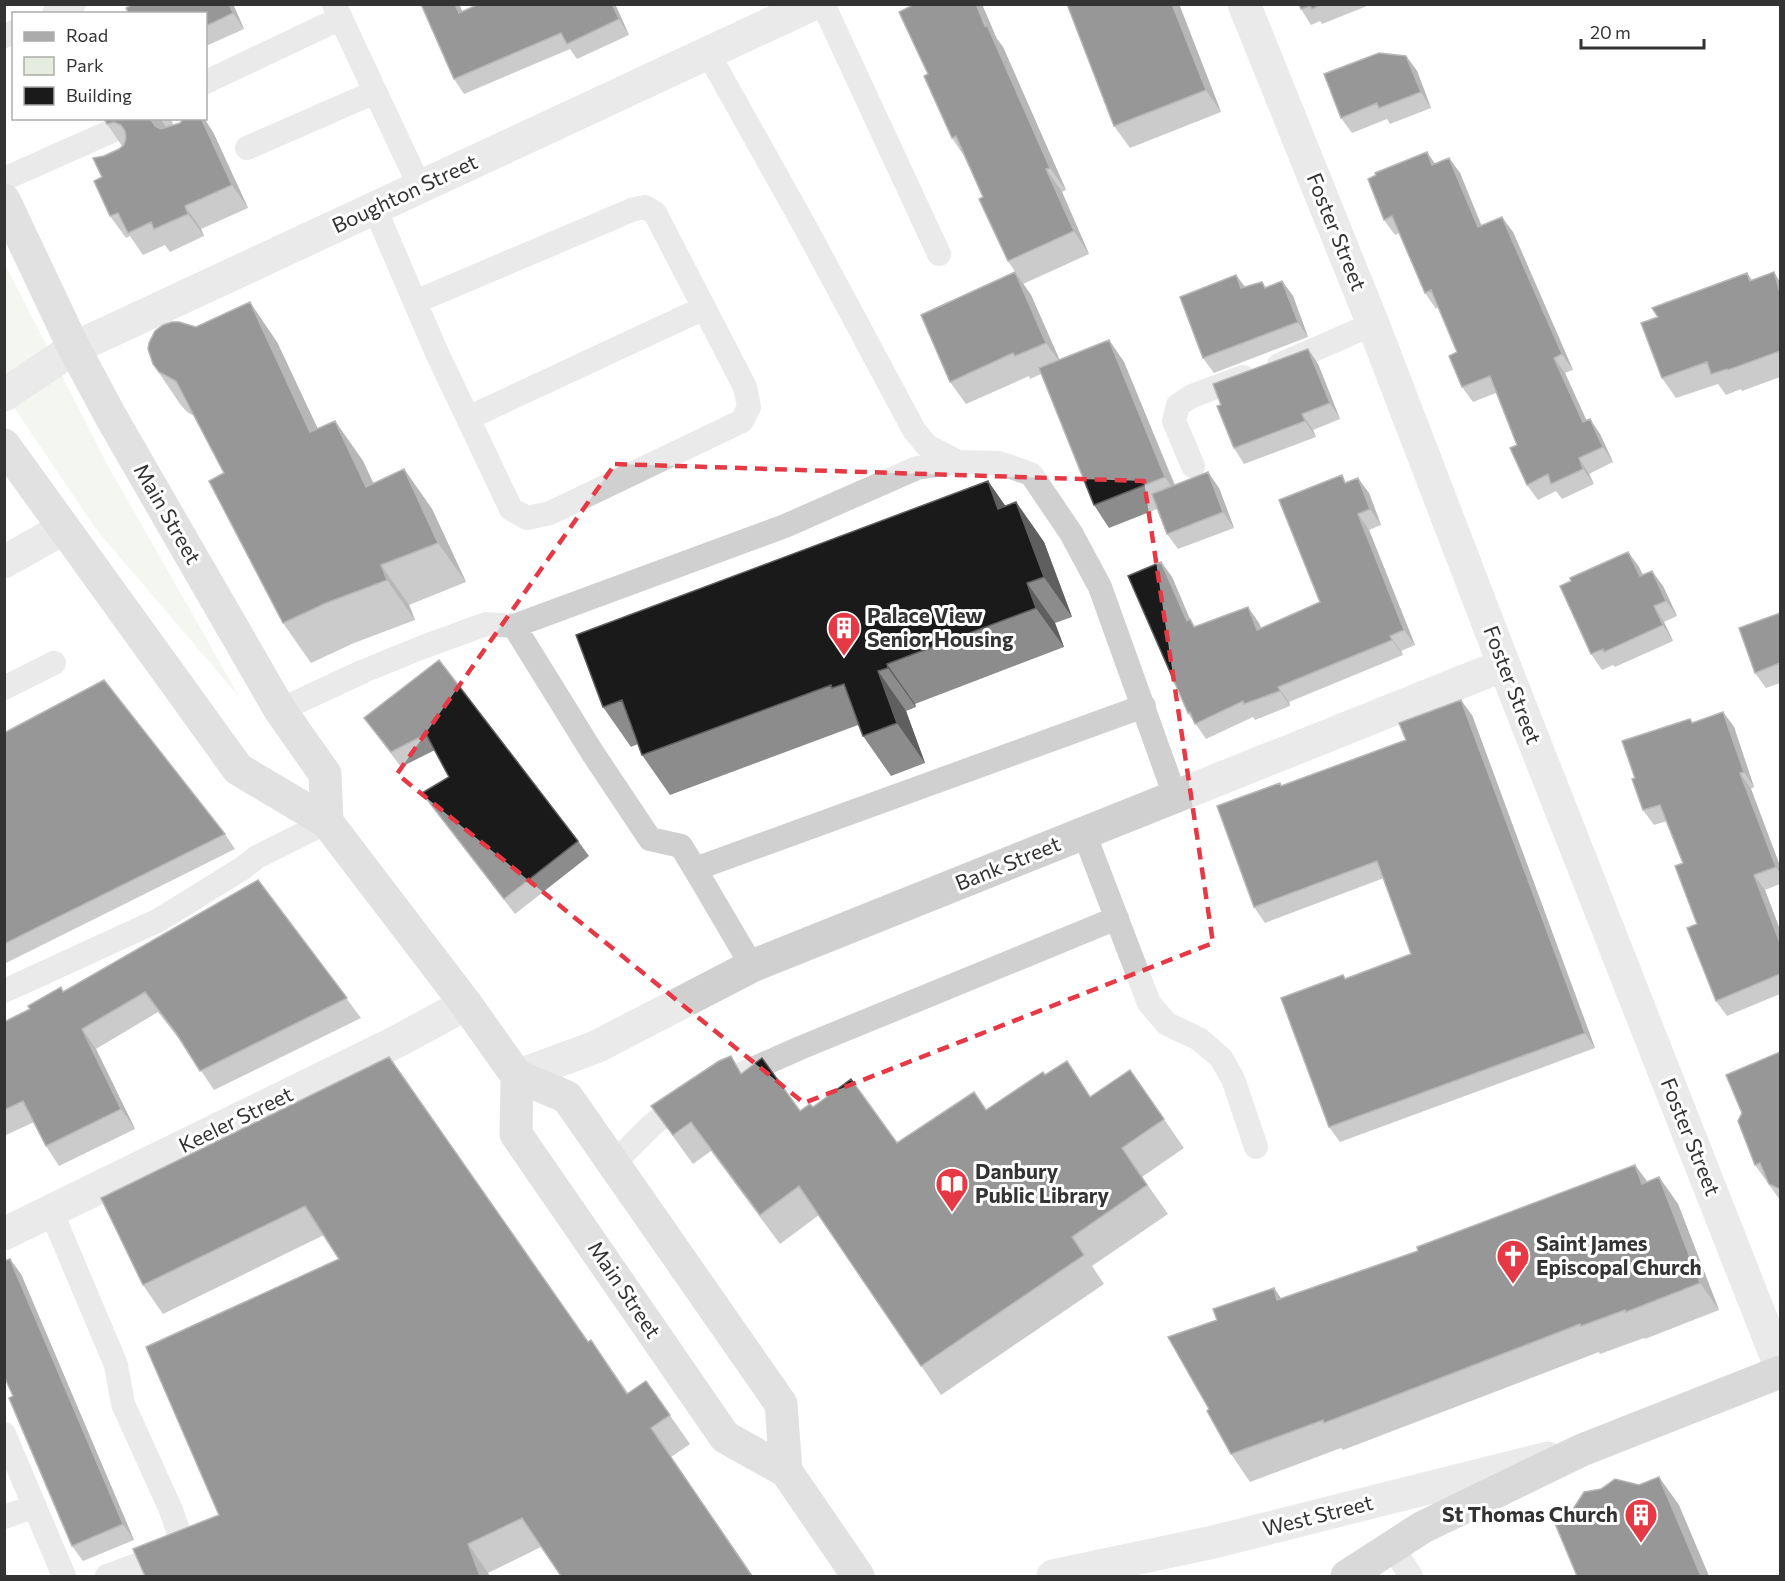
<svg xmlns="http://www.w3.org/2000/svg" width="1785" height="1581" viewBox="0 0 1785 1581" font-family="Commissioner,sans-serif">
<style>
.green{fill:#e6ecdf}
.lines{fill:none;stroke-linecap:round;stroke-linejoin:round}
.service{stroke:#d0d0d0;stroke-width:24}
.minor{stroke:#d0d0d0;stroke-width:33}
.secondary{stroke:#bdbdbd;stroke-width:33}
.primary{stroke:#ababab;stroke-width:33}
.wall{fill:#8c8c8c}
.shaded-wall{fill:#5f5f5f}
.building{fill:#1a1a1a;stroke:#5f5f5f;stroke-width:1.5}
.marked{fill:none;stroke:#e63946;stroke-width:4.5;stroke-dasharray:12 8;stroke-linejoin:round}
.labels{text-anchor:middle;stroke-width:6;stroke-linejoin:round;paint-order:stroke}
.street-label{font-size:21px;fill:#333;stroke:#fff}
.poi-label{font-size:21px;font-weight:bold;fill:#333;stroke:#fff;text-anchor:start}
</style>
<rect width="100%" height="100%" fill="#fff"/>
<path class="green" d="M4,262L107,464L240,698L96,529L5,394Z"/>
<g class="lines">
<path class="service" d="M334,4L420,187
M823,4L939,254
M54,14L74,4
M4,36L14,32
M708,53L808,232L914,430L927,446L958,462L999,463L1031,474L1071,533L1100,587L1175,796
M206,82L341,18
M247,148L375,92
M4,179L141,118
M375,209L437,353L511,509L527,518L550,513L742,421L749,407L745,387L655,213L645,207L634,209L415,302
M1279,365L1373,324
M468,418L704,308
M1193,466L1174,421L1178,405L1192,396L1243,377
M4,688L54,663
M280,710L364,671L423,647L486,624L514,626
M1084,833L1149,1003L1167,1024L1199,1039L1221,1058L1233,1079L1256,1147
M695,869L681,846L650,839L592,752L514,626L785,526L917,468L958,462
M752,966L695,869L1144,706
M4,991L159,920L243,868L257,857L327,822
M737,1076L800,1048L1117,918
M614,1163L652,1125L686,1099
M51,1211L116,1365L123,1404L171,1510L178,1530L180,1544L172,1552L107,1576
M4,1434L64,1576
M4,1517L35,1506
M1392,1547L1411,1576"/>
<path class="minor" d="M1244,4L1373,324L1504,665L1780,1366
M4,395L74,348L813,4
M4,562L64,528
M517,1076L596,1047L752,966L1504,665
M4,1234L396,1042L466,1004
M1053,1576L1209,1543L1548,1458"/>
<path class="secondary" d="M4,200L74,348L111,417L280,710L325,774L327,822
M4,445L238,769L327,822L466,1004L517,1076L567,1097L781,1404L786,1471
M517,1076L516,1134L725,1437L786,1471L858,1576"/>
<path class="primary" d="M1347,1576L1423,1527L1582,1450L1780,1372"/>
</g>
<path class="wall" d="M233,4L244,29L206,46V14Z
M459,4L462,12L479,4H615L629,35L577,59L570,49L464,94L454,79Z
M1067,4H1179L1221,112L1130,148L1114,126Z
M1299,4H1372L1322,24L1320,21L1311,25L1301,9Z
M997,39L1003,47L1066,190L1062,192L1089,254L1023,284L1008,261L983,197L964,156L952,138L928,74Z
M1406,56L1417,71L1431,108L1390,124L1387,119L1352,133L1341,118Z
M109,118H171L173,124L172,125L213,132L248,208L201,229L204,236L170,252L165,245L143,255L130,236L126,238L110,216L102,177L104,156L119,149L122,146L107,124Z
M1449,158L1460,173L1482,226L1513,232L1573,370L1565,373L1586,420L1590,419L1600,434L1613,462L1589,474L1594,484L1562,499L1556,491L1538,500L1527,485L1517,445L1496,393L1473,402L1462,387L1457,352L1438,307L1436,309L1425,293L1399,233L1395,235L1384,220L1435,164Z
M1015,272L1031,295L1059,360L1109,340L1124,362L1175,485L1219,488L1234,528L1178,549L1167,534L1157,509L1109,528L1094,505L1041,374L1030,379L1029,376L966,404L950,382Z
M1747,273L1752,280L1780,282V377L1742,391L1741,389L1726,395L1718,384L1676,398L1662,378L1658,317Z
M1236,275L1245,287H1266L1282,281L1293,296L1308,337L1214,373L1203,358Z
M196,327L277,342L318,429L335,421L363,461L373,483L404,469L432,509L466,582L409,605L415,620L354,643L311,663L283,623L224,473L194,416L187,412L180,404L153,364Z
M1308,349L1318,364L1340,419L1313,430L1316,437L1244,464L1234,448L1221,405Z
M988,481L1005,506L1016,502L1044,542L1072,617L1055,623L1064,647L915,704L916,707L906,711L925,763L891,776L863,736L858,725L670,795L642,755L638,744L631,747L603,707Z
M1347,482L1369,493L1381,525L1369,530L1415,645L1401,651L1403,655L1289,702L1290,706L1255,720L1253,717L1206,739L1188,713L1161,562L1172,577L1190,619L1195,626L1259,623L1261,628L1320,602Z
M1628,552L1639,567L1643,575L1663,586L1677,616L1664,622L1673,641L1615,667L1613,665L1602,670L1591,654L1571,581Z
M1780,613V683L1766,688L1755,673Z
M439,660L578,841L589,856L515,914L433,808L422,793L449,777L435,750L401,767L364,718Z
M1723,712L1734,727L1754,787L1751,789L1780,866V884L1765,890L1780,930V994L1727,1016L1716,1001L1683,863L1667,821L1654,825L1643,810L1635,778L1690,719L1693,723Z
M1472,715L1595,1048L1340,1142L1329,1127L1346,978L1411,954L1384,878L1265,923L1254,907L1280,783L1282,786Z
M4,733L225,834L235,849L4,964Z
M258,880L361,1018L214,1090L183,1044L158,1012L96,1049L135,1129L59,1166L46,1146L34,1122L4,1136V1022L64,991Z
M1780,1052V1200L1755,1165L1742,1113Z
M389,1057L588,1342L591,1340L628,1393L646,1381L690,1444L671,1457L753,1576H561L541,1547L488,1573L219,1515L339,1259L324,1235L163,1314L143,1285Z
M742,1073L800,1111L813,1107L897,1143L986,1110L1045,1075L1091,1096L1150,1099L1184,1148L1142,1177L1168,1214L1092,1266L1104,1284L941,1395L819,1215L780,1244L711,1151L693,1164L651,1106Z
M1659,1177L1678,1204L1719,1310L1645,1339L1644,1338L1600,1354L1599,1352L1343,1450L1341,1448L1250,1482L1231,1454L1209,1409L1217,1320L1274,1288L1281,1299L1647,1182Z
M21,1274L134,1540L83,1561L72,1546L13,1396Z"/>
<path class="shaded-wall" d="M229,4H233L244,29L233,13Z
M455,4H459L470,28L459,13Z
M612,4H615L629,35L619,19Z
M976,4H982L997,39L1003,47L1066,190L1050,168Z
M1172,4H1179L1221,112L1206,90Z
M1406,56L1417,71L1431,108L1421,92Z
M150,118H160L167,129L166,142Z
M201,118H204L213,132L248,208L232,185Z
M1427,152L1438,168L1432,165Z
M1449,158L1460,173L1488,243L1478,227Z
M1046,169L1062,192L1089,254L1074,231Z
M185,206L201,229L204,236L188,214Z
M1502,217L1513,232L1573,370L1562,354Z
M1015,272L1031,295L1062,365L1046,343Z
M1774,272L1780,282V292Z
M1236,275L1247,290L1241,288Z
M1282,281L1293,296L1308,337L1298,322Z
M250,302L277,342L338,472L310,432Z
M1109,340L1124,362L1180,499L1165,477Z
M1308,349L1318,364L1340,419L1330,403Z
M1554,358L1565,373L1594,437L1583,422Z
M1302,414L1313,430L1316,437L1305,421Z
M1590,419L1600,434L1613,462L1603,447Z
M335,421L363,461L394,527L366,487Z
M1579,458L1589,474L1594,484L1583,469Z
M404,469L432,509L466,582L438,543Z
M1208,472L1219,488L1234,528L1223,512Z
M1358,478L1369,493L1381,525L1370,509Z
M988,481L1016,521L998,509Z
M1016,502L1044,542L1072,617L1044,577Z
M1358,514L1369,530L1415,645L1404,630Z
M1628,552L1639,567L1651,592L1640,576Z
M1161,562L1172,577L1197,636L1187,621Z
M381,565L409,605L415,620L387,580Z
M1652,571L1663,586L1677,616L1666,601Z
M1027,583L1055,623L1064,647L1036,608Z
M1654,606L1664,622L1673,641L1663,625Z
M1248,607L1259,623L1268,645L1257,630Z
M1390,636L1401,651L1403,655L1392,640Z
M887,664L915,704L916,707L888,668Z
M878,671L906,711L925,763L897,723Z
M1278,687L1289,702L1290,706L1280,691Z
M1461,700L1472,715L1595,1048L1585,1033Z
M1723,712L1734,727L1754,787L1744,772Z
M1740,773L1751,789L1780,866V873L1776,867Z
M1754,875L1765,890L1780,930V943Z
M82,1029L96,1049L135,1129L121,1109Z
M1635,1165L1655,1192L1642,1184Z
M1659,1177L1678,1204L1719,1310L1700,1283Z
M10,1259L21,1274L134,1540L123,1524Z
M1274,1288L1293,1316L1277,1300Z
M1659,1477L1679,1505L1709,1576H1701Z
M468,1544L488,1573L490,1576H480Z"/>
<path class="building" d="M133,4H229L233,13L206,26V14H129L126,8Z
M421,4H455L459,13L479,4H612L619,19L567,44L561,33L454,79Z
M915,4H976L985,26L987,25L1050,168L1046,169L1074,231L1008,261L979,199L983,197L956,136L952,138L924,76L928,74L899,12Z
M1067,4H1172L1206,90L1114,126Z
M1299,4H1322L1312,9L1310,6L1301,9Z
M1379,53L1406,56L1421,92L1379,108L1377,103L1341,118L1324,74Z
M109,118H150L155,126L161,129L180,123L184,118H201L232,185L185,206L188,214L154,229L151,222L128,233L118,213L110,216L94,181L102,177L93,158L104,156L119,149L124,145L126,138L125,131L121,125L114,122L107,124L105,120Z
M1427,152L1432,165L1449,158L1478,227L1502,217L1562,354L1554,358L1583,422L1590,419L1603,447L1579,458L1583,469L1551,484L1548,474L1527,485L1510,448L1517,445L1490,376L1462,387L1449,356L1457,352L1431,290L1425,293L1392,216L1384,220L1368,179L1376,175L1375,173Z
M1015,272L1046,343L1015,356L1013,353L950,382L921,315Z
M1774,272L1780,292V351L1728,370L1727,369L1711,374L1707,362L1662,378L1641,323L1658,317L1652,308L1747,273L1750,281Z
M1236,275L1241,288L1262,282L1265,288L1282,281L1298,322L1203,358L1180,297Z
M250,302L310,432L335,421L366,487L404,469L438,543L381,565L387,580L326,603L283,623L209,481L224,473L176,381L159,372L153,364L148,349L149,343L155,331L163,325L172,322H179L196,327Z
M1109,340L1165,477L1094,505L1039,368Z
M1308,349L1330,403L1302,414L1305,421L1234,448L1217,406L1221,405L1213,384Z
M1208,472L1223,512L1167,534L1152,494Z
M1342,475L1345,483L1358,478L1370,509L1358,514L1404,630L1390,636L1392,640L1278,687L1280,691L1244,704L1243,701L1195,724L1190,712L1188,713L1128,576L1161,562L1187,621L1190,619L1194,627L1248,607L1257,630L1320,602L1279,500Z
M988,481L998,509L1016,502L1044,577L1027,583L1036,608L887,664L888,668L878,671L897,723L863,736L844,684L832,688L831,685L642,755L622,700L603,707L576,635Z
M1628,552L1640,576L1652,571L1666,601L1654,606L1663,625L1604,652L1603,649L1591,654L1560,586L1571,581L1570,578Z
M1780,613V663L1755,673L1739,628Z
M439,660L578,841L504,899L422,793L449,777L426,734L391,752L364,718Z
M104,680L225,834L4,944V733Z
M1461,700L1585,1033L1329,1127L1281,998L1343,975L1345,979L1411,954L1377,861L1254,907L1217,806L1280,783L1281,786L1406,740L1399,723Z
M1723,712L1744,772L1740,773L1776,867L1754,875L1780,943V974L1716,1001L1687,928L1697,924L1675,866L1683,863L1660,805L1643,810L1632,779L1635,778L1622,741L1690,719L1692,723Z
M258,880L347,998L200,1071L176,1033L145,992L82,1029L121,1109L46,1146L23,1101L4,1110V1022L30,1009L28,1006L61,987L63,992Z
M1780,1052V1189L1769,1184L1760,1163L1755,1165L1738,1121L1742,1113L1726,1075Z
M731,1056L741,1074L762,1058L800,1111L810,1104L813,1107L851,1079L897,1143L974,1092L986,1110L1043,1072L1045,1075L1067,1061L1090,1097L1130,1070L1164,1119L1122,1148L1147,1185L1072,1237L1084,1255L921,1366L799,1186L760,1215L691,1122L673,1135L651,1106L719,1061Z
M389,1057L588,1342L591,1340L627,1394L646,1381L670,1415L651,1428L752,1576H561L522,1518L468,1544L480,1576H145L133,1549L219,1515L146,1347L339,1259L305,1206L143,1285L101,1198Z
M1635,1165L1642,1184L1659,1177L1700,1283L1626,1312L1625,1310L1581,1326L1580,1324L1324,1423L1323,1420L1231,1454L1207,1411L1209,1409L1168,1337L1217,1320L1213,1309L1274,1288L1277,1300L1418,1251L1417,1247Z
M10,1259L123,1524L72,1546L9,1398L13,1396L4,1376V1261Z
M1659,1477L1701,1576H1577L1554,1521L1570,1514L1584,1492L1601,1489L1615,1479L1639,1485Z"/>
<path d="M0 0H1785V1581H0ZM615,464L1144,481L1213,943L804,1103L397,774Z" fill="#fff" fill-opacity=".55" fill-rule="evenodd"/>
<path class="marked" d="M615,464L1144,481L1213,943L804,1103L397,774Z"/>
<defs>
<g id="building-pin" transform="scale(1.725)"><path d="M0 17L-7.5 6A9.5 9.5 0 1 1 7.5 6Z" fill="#e63946" stroke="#fff"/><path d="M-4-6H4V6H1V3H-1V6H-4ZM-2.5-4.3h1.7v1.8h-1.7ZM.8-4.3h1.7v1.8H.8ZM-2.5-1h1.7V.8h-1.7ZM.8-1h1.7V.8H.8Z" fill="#fff"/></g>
<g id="library-pin" transform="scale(1.725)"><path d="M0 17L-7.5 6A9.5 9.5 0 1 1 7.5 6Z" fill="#e63946" stroke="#fff"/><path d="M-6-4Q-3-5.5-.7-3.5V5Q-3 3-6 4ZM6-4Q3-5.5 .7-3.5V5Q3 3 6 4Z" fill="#fff"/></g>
<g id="church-pin" transform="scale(1.725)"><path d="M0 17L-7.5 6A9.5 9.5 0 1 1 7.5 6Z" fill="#e63946" stroke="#fff"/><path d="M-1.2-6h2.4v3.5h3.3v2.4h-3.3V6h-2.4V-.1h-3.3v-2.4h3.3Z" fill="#fff"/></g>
</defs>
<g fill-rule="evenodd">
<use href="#building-pin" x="844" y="628"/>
<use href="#library-pin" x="952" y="1184"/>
<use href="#church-pin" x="1513" y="1256"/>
<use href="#building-pin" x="1641" y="1515"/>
</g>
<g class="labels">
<g class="street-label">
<text transform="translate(405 194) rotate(-25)" y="7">Boughton Street</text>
<text transform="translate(1336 232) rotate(68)" y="7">Foster Street</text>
<text transform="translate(167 514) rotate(60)" y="7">Main Street</text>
<text transform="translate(1512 685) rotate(69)" y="7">Foster Street</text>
<text transform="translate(1008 864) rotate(-22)" y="7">Bank Street</text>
<text transform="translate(236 1120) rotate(-26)" y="7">Keeler Street</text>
<text transform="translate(1690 1137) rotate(68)" y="7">Foster Street</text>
<text transform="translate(624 1290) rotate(56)" y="7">Main Street</text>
<text transform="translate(1318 1516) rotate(-14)" y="7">West Street</text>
</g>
<g class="poi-label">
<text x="867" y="623">Palace View<tspan x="867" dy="24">Senior Housing</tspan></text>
<text x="975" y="1179">Danbury<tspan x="975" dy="24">Public Library</tspan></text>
<text x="1536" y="1251">Saint James<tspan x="1536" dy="24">Episcopal Church</tspan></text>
<text x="1618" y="1522" text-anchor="end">St Thomas Church</text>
</g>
</g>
<rect width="1785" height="1581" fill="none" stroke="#333333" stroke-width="12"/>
<rect x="12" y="12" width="195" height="108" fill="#ffffff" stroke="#adadad" stroke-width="1.5"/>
<rect x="24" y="32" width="30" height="9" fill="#ababab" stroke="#adadad" stroke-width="1.5"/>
<text x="66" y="42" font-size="18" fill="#333333">Road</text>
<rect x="24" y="57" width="30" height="18" fill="#e6ecdf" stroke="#adadad" stroke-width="1.5"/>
<text x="66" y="72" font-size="18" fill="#333333">Park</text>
<rect x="24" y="87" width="30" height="18" fill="#1a1a1a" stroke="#adadad" stroke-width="1.5"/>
<text x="66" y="102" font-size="18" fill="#333333">Building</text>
<path d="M1581 39v9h123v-9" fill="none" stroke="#333333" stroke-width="3"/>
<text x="1590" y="39" font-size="18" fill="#333333" stroke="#ffffff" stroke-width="4.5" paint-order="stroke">20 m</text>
</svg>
